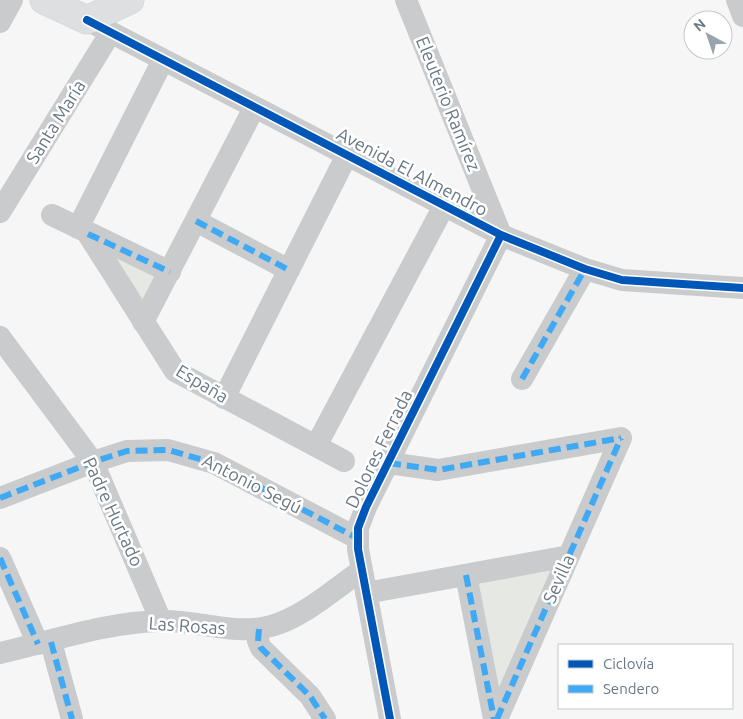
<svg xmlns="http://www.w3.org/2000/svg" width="743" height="719" viewBox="0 0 743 719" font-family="Ubuntu,sans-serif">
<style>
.green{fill:#e5e8e3}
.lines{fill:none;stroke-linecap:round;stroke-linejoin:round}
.major-casing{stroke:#d2d3d4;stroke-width:29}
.minor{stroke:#c9cbcc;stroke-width:22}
.major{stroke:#dedfe0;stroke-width:28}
.quiet{stroke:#3fa9f5;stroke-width:6;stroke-dasharray:12 6;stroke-linecap:butt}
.cycleway-casing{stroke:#fff;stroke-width:11}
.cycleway{stroke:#0057b8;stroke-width:8}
.labels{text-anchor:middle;stroke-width:5;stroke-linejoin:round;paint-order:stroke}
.street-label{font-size:18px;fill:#697884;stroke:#fff}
</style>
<rect width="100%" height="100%" fill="#f6f6f6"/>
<path class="green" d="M95,240L165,274L142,316Z
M563,562L495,712L470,580Z"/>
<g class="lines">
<g class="major-casing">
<path id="major" d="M44,0L87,20L130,0"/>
</g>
<path class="minor" d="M406,0L501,235
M737,0L743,16
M87,20L501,235L585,269L622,280L743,288
M0,22L12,0
M0,212L111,32
M52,215L170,272
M196,221L289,270
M78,228L163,60
M88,234L175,371L344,461
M143,322L254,108
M0,337L93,462L161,621
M522,379L585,269
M224,398L347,155
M316,446L444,206
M389,463L438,470L621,438
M0,498L93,462L127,451L168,450L214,463L357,538
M0,558L38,644
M466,575L494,719
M366,593L569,556
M259,629L258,641L261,648L310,696L325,719
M51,642L72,719
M0,653C53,641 107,622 161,621C198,620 235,636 271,626C304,617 334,589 362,570
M390,719L358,549V528L366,507L501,235
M497,719L621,438"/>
<use href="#major" class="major"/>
<path class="quiet" d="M196,221L289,270
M88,234L170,272
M522,379L585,269
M389,463L438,470L621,438
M0,498L93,462L127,451L168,450L214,463L357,538
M0,558L38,644
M466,575L494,719
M259,629L258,641L261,648L310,696L325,719
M51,642L72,719
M497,719L621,438"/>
<g class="cycleway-casing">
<path id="cycleway" d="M87,20L501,235L585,269L622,280L743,288
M390,719L358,549V528L366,507L501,235"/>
</g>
<use href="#cycleway" class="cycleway"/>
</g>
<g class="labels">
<g class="street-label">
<text transform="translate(448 104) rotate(68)" y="6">Eleuterio Ramírez</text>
<text transform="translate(56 122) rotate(-58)" y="6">Santa María</text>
<text transform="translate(412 172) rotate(28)" y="6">Avenida El Almendro</text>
<text transform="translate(202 384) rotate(31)" y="6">España</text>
<text transform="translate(379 449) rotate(-64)" y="6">Dolores Ferrada</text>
<text transform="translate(252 484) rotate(27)" y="6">Antonio Segú</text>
<text transform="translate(113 512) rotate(65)" y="6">Padre Hurtado</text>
<text transform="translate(559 579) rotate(-66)" y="6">Sevilla</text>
<text transform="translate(187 626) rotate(4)" y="6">Las Rosas</text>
</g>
</g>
<rect x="558" y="644" width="175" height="65" fill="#ffffff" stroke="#c3c9ce"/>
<rect x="568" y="660" width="25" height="8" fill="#0057b8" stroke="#c3c9ce"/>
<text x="603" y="669" font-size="15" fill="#697884">Ciclovía</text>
<rect x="568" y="685" width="25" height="8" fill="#3fa9f5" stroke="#c3c9ce"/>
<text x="603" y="694" font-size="15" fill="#697884">Sendero</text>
<g transform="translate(708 35) rotate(320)"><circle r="24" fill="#ffffff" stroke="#c3c9ce"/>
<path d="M0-4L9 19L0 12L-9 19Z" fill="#9aa4ac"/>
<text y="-8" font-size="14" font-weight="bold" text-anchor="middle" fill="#697884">N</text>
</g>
</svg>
